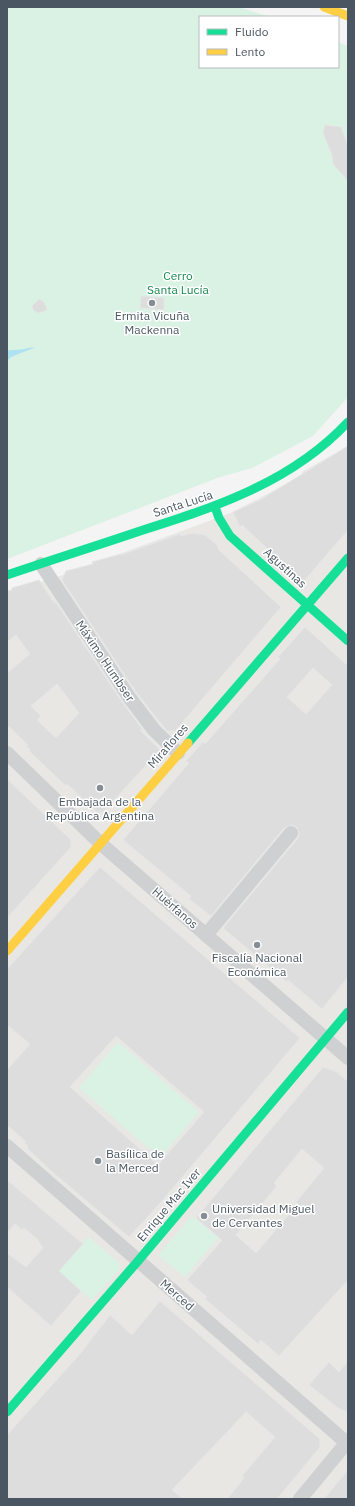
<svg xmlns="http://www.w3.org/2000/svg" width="355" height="1506" viewBox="0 0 355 1506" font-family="'IBM Plex Sans',sans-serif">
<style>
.commercial{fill:#e8e7e3}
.green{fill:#d9f2e3}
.water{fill:#aee2f0}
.building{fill:#ddddde;stroke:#e5e6e7;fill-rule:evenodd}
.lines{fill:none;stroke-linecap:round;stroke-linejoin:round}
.street{stroke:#ced0d2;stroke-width:14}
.fast{stroke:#16e098;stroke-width:9}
.slow{stroke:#ffcf43;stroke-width:9}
.poi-dot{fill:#868d94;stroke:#fff;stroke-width:1.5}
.labels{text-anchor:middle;stroke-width:3;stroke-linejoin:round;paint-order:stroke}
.park-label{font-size:12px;fill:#17864f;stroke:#fff}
.poi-label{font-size:12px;fill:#4a5661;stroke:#fff}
.street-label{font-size:12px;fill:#4a5661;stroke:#fff}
</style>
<rect width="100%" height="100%" fill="#f4f4f4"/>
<path class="commercial" d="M348,446V1499H7V592L60,576L233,512L303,475L302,472Z"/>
<path class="green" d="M7,7H239L270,17H200V67H338V42L348,46V397L313,436L252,468L220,477L7,559Z
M118,1042L199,1112L160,1158L79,1088Z
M192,1216L218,1238L185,1277L158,1255Z
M89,1237L120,1264V1269L92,1300L69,1280L58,1272Z"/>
<path class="water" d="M36,347L11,357L7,361V350C19,351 25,348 36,347Z"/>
<path class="building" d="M325,125L341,127L348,146V181L333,164L332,155L323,133Z
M141,296L164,298V310L140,308Z
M39,299L44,302L47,310L39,313L34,311L32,306Z
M348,446V530L303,582L242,525L240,527L233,512L260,500Z
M192,533L205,535L217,545L219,550L281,607L175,731H167L136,692L62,580L66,571L93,564L92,562L121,554V555L180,534L181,536Z
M39,580L55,604V601L122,702L143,730H140L160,750L103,812H97L67,784L66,786L29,751L30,750L26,746L28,745L7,725V673L30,654L16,635L7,642V591L12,590V588ZM57,684L79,713L56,738L37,720L41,716L31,706Z
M305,627L348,666V977L322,1009L288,980L287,982L223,928L298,838L299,834L297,827L292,825L284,828L211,916L189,899L191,896L123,840L189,763L186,761L203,742L205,744L280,659L278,657ZM313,668L332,685L306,714L287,697Z
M7,779L70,839L71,847L7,918Z
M100,867L300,1038L162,1201L129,1237L49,1169L27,1148L28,1146L24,1143L26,1142L7,1125V1070L30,1044L7,1025V969ZM116,1036L204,1112L158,1165L70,1087Z
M323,1067L337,1072L348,1082V1280L279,1356L261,1340L258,1344L205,1299L207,1297L187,1280L222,1240L196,1218ZM302,1149L324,1168L296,1202L298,1204L256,1253L236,1235L277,1186L274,1183Z
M7,1180L83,1244L59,1271L81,1291L51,1326L7,1287V1253L26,1267L43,1248L37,1239L24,1228L22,1230L15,1224L7,1233Z
M160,1301L320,1439V1447L277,1499H227L244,1478L242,1476L275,1437L246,1412L172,1490L183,1499H7V1435L80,1354L110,1315L132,1335Z
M348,1361V1412L338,1408L309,1385L329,1362L339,1372Z
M348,1470V1499H324Z"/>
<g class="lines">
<path class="street" d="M41,564L129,697L154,730L178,753
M7,753L100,843L348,1058
M206,935L291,833
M7,1146L348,1444
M300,1499L348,1441"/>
<path class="fast" d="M215,507L219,518L230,536L348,641
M7,575C51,560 96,546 140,531C216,507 292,482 348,422
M188,743L348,558
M7,1412L138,1261L348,1012"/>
<path class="slow" d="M324,7L348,16
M7,951L188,743"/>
</g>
<g class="poi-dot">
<circle cx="152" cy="303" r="4"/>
<circle cx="100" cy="788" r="4"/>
<circle cx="257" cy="945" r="4"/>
<circle cx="98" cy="1161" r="4"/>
<circle cx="204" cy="1216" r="4"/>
</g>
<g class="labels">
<g class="park-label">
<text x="178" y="280">Cerro<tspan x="178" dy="14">Santa Lucía</tspan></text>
</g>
<g class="poi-label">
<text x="152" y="320">Ermita Vicuña<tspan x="152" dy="14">Mackenna</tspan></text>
<text x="100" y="806">Embajada de la<tspan x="100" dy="14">República Argentina</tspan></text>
<text x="257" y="962">Fiscalía Nacional<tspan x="257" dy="14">Económica</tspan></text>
<text x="106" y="1158" text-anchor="start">Basílica de<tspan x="106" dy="14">la Merced</tspan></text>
<text x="212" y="1213" text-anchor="start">Universidad Miguel<tspan x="212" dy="14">de Cervantes</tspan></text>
</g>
<g class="street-label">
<text transform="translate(183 504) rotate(-18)" y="4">Santa Lucía</text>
<text transform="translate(285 568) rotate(42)" y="4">Agustinas</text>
<text transform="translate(105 661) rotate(56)" y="4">Máximo Humbser</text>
<text transform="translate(168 746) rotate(-49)" y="4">Miraflores</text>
<text transform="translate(175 908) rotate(41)" y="4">Huérfanos</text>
<text transform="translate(169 1205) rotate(-50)" y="4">Enrique Mac Iver</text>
<text transform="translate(177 1295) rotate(41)" y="4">Merced</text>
</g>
</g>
<rect width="355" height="1506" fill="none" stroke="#4a5661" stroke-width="16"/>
<rect x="199" y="16" width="140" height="52" fill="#ffffff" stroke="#b7bbc0"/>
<rect x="207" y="29" width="20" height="6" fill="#16e098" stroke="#b7bbc0"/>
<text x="235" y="36" font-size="12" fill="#4a5661">Fluido</text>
<rect x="207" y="49" width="20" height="6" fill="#ffcf43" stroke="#b7bbc0"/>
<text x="235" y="56" font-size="12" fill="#4a5661">Lento</text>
</svg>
